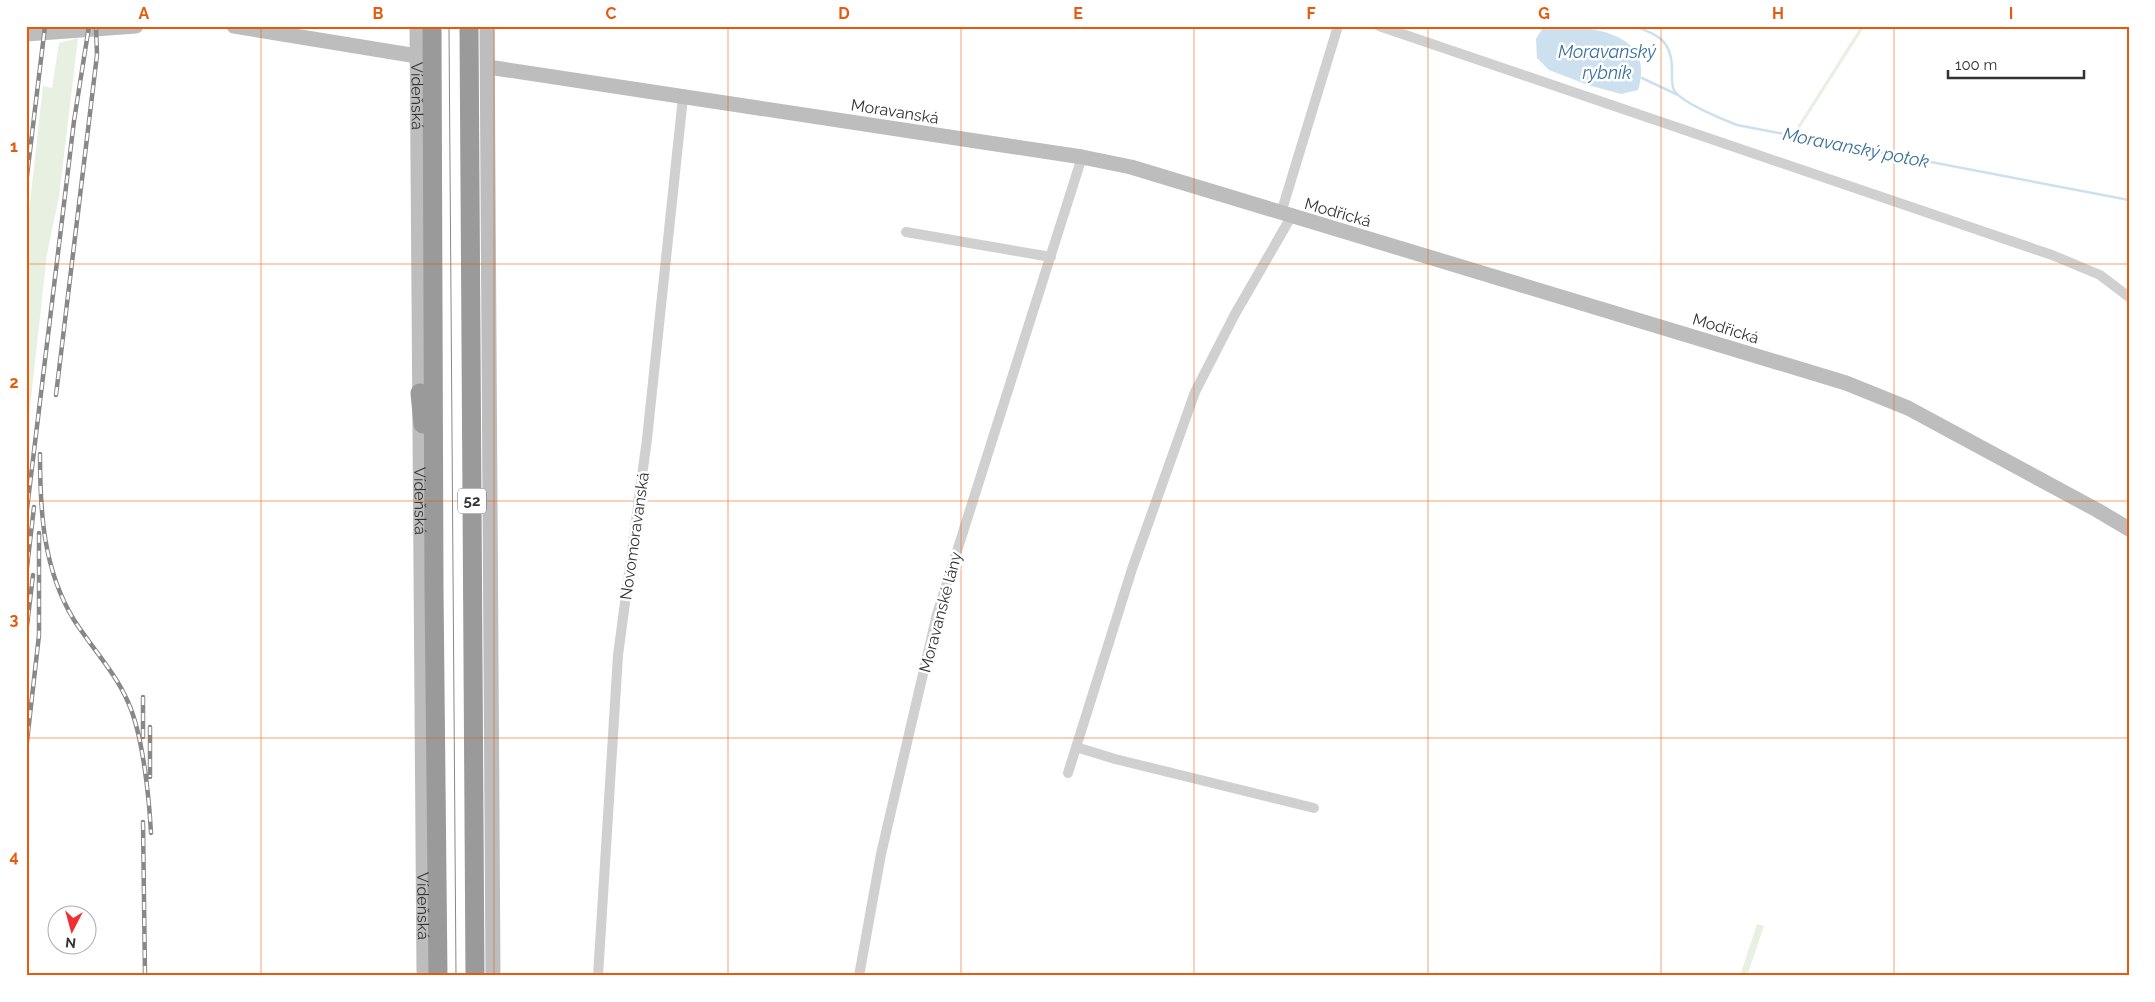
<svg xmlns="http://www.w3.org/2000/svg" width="2155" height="1002" viewBox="0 0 2155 1002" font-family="Raleway,sans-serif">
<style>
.green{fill:#e8f0e1}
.water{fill:#cde0f0}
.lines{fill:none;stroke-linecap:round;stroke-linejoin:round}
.stream{stroke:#cde0f0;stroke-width:2.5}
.street{stroke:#d0d0d0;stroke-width:10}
.secondary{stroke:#bdbdbd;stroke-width:15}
.highway{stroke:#9a9a9a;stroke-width:19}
.tram{stroke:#888;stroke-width:1}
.rail-casing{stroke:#888;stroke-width:4.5}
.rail{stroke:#fff;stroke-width:2.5;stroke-dasharray:8;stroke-linecap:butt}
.grid{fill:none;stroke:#e8590c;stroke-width:1;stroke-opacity:0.55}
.labels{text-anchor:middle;stroke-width:5;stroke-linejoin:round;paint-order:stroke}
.shield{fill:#fff;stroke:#707070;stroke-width:1}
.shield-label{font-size:15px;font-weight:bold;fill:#333}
.street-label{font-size:16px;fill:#333;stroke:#fff}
.water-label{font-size:18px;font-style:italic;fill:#39719c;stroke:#fff}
.neatline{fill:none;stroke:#e8590c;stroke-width:2}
.grid-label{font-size:16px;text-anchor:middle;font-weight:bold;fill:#e8590c}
</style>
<rect width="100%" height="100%" fill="#fff"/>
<path class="green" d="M1861,26H1865L1800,128L1797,127Z
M78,38L59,197L47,254L26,443V238L43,86L52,88L59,43Z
M1757,924L1764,926L1747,976H1740Z"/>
<path class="water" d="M1544,26C1585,26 1657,29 1638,90L1621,94L1588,85L1549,70L1537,58L1536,39Z"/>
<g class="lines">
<path class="stream" d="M1600,26L1605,28L1630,26
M1634,26C1656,34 1671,39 1672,67C1672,74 1671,84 1674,90C1680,102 1724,120 1737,125L2129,200
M1642,78L1678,95"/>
<path class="street" d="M1379,26L2052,255L2100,275L2129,297
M1281,213L1338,26
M906,232L1051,257
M1076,747L1115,759L1314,808
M1068,773L1132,569L1195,392L1235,314L1291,217
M598,976L618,655L647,439L683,97
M859,976L881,854L937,614L1082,157"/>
<g class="secondary">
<path d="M234,26L417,56"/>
<path id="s1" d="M417,26L424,976"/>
<path d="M487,26L493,976"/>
<path d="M26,34L136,26"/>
<path d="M488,67L1082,157L1131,167L1846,383L1908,408L2097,510L2129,529"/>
</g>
<path class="highway" d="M432,26L434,588L438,976
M469,26L475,976
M420,393L423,424"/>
<path class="tram" d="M449,26L456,976"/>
<g class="rail-casing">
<path id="rail" d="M26,184L45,26
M56,395L97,55L96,26
M40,454C40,512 43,569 74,620C92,648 115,672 128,702C143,735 149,797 151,833
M26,517L74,121L89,26
M26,576L34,507
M26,634L33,575
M143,697V737
M150,727V777
M26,750L39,635V533
M143,822L145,976"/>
</g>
<use href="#rail" class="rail"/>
</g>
<path class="grid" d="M261,26V976M494,26V976M728,26V976M961,26V976M1194,26V976M1428,26V976M1661,26V976M1894,26V976M26,264H2129M26,501H2129M26,738H2129"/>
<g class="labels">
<rect class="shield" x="458" y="488.5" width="28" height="25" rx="4"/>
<g class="shield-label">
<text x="472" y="506">52</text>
</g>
<g class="street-label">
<text dy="6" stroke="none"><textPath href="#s1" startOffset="70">Vídeňská</textPath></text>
<text transform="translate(895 111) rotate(9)" y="6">Moravanská</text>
<text transform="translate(1338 212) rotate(16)" y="6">Modřická</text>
<text transform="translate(1726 328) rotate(17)" y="6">Modřická</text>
<text dy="6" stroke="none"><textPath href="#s1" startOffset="475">Vídeňská</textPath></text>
<text transform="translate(634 536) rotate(-82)" y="6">Novomoravanská</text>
<text transform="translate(940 612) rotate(-75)" y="6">Moravanské lány</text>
<text dy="6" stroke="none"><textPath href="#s1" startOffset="880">Vídeňská</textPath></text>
</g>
<g class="water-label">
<text x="1607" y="58">Moravanský<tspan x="1607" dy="21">rybník</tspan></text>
<text transform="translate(1856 148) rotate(11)" y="6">Moravanský potok</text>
</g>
</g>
<rect width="2155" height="1002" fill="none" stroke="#ffffff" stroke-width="55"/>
<g transform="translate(72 930) rotate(186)"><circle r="24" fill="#ffffff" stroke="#adadad"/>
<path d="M0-4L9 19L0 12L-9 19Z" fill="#f12e32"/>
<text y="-8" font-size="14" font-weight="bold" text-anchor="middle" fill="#333333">N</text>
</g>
<path d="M1948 70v8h136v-8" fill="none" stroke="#333333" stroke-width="2.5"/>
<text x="1955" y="70" font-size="15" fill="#333333" stroke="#ffffff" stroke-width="4" paint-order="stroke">100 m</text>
<rect x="28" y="28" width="2100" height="946" class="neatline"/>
<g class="grid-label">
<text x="144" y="19">A</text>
<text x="378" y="19">B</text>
<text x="611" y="19">C</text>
<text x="844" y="19">D</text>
<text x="1078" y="19">E</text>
<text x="1311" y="19">F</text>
<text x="1544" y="19">G</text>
<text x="1778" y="19">H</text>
<text x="2011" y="19">I</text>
<text x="14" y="152">1</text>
<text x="14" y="388">2</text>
<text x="14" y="625">3</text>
<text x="14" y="862">4</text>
</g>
</svg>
